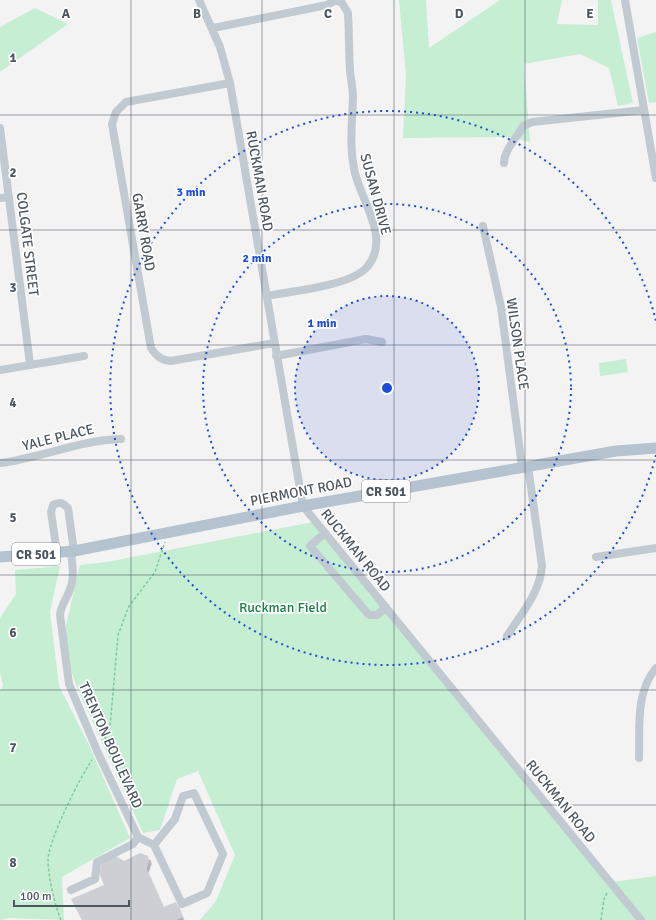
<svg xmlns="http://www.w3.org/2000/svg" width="656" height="920" viewBox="0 0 656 920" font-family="Signika,sans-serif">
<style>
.green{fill:#c5eed3}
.building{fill:#cdcfd4;filter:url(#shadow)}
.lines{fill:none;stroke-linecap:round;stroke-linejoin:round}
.path{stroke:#7ecba2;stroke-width:1.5;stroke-dasharray:3 2;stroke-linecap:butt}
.minor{stroke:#c1cad0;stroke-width:8}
.major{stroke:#b4c3cf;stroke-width:11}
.grid{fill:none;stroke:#4b565f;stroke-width:1;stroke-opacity:0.55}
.ring{fill:none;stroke:#1d4ed8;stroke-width:2;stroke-dasharray:2 4}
.labels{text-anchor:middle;stroke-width:3.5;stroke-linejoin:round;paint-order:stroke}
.shield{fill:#fff;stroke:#81898f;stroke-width:1}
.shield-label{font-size:13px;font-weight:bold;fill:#4b565f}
.street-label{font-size:14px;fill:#4b565f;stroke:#fff}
.park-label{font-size:14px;fill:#1d804a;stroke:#fff}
.grid-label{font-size:13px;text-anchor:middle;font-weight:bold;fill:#4b565f;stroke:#fff;stroke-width:3.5;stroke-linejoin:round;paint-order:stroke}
.centre{fill:#1d4ed8;stroke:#fff;stroke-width:2}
.ring-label{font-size:12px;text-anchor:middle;font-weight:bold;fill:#1d4ed8;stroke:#fff;stroke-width:3.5;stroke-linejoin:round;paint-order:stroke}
</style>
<defs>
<filter id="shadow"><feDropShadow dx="2.5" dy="4" stdDeviation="0" flood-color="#0004"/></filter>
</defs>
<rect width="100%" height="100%" fill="#f4f3f3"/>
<path class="green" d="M399,0H426L429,48L500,0H562L557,24L598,25V0H611L633,103L618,106L609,68L580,54L524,64L530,142L510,137L403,138L406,76Z
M35,8L68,24L0,72V27Z
M656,32V102L649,103L637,38Z
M626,359L628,372L600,376L599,363Z
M313,522L613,882L656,876V920H200L216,901L235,855L198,771L177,779L160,830L143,833L76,685L62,642L80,565L107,562Z
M60,566L50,612L59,686L89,745L130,838L62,877L64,920L8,918L0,920V690L3,686L0,672V618L16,594L15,570Z"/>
<path class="building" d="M140,853L148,856L149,860L146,869L163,907L176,902L182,917L175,920H82L71,899L104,885L98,870L101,868L100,865L103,863V861L114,855L124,861Z"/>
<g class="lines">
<path class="path" d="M103,744L110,727L118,635L129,606L155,572L165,542
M61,920C55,906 48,876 48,860C48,841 80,777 92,760
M601,920L604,899L608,891"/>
<path class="minor" d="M199,0L220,47L230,83L303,506L641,920
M625,0L656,178
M213,28L327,5L336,0
M230,83L126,102L116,112L112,124L151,348C156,356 161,360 171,361L274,343
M0,128L30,364
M504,163C504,150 517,138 523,126L532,122L644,110
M0,198L9,197
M483,226L501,307L522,467
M267,296C292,291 351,286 367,267C391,240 362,202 355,173C349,148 352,124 353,98C353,89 351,80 350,71C349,52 349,32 348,13L342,3L337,0
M276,356L366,339L382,342
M0,370L84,356
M0,463C41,458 80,440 121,439
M325,533L310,546L369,615H377L386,607
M71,551C72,563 75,578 70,589C67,599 61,604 60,615L69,684L98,753L138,837L154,845
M57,553L51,512L53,505C60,501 63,503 68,508L74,551
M596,557L656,548
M507,636C521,614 540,593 542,566L528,466
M639,758C640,729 635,693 656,668
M194,793L223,854L207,893L182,904L154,845L175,819L183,796Z
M71,890L95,879L97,862L133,844L138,837"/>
<path class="major" d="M0,557L74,551L303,506L616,451L656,448"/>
</g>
<path class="grid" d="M131,0V920M262,0V920M394,0V920M525,0V920M0,115H656M0,230H656M0,345H656M0,460H656M0,575H656M0,690H656M0,805H656"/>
<circle cx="387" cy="388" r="92" fill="#1d4ed8" fill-opacity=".12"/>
<g class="ring">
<circle cx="387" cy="388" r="92"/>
<circle cx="387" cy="388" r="184"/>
<path d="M656 455A277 277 0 1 1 656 321"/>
</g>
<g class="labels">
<g class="shield">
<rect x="362" y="480" width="48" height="22" rx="3"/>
<rect x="12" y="543" width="48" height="22" rx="3"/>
</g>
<g class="shield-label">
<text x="386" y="496">CR 501</text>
<text x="36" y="559">CR 501</text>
</g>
<g class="street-label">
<text transform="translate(260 181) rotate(80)" y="5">RUCKMAN ROAD</text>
<text transform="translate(376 194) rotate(75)" y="5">SUSAN DRIVE</text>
<text transform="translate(144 232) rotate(80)" y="5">GARRY ROAD</text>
<text transform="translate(28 244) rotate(83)" y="5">COLGATE STREET</text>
<text transform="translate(518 344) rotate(82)" y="5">WILSON PLACE</text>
<text transform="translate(58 437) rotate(-14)" y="5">YALE PLACE</text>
<text transform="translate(301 491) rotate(-11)" y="5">PIERMONT ROAD</text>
<text transform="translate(356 550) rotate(51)" y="5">RUCKMAN ROAD</text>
<text transform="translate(111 745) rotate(66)" y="5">TRENTON BOULEVARD</text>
<text transform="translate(561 801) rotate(51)" y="5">RUCKMAN ROAD</text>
</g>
<g class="park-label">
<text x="283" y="612">Ruckman Field</text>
</g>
</g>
<g class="grid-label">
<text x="66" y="18">A</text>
<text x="197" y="18">B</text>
<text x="328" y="18">C</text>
<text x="459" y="18">D</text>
<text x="590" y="18">E</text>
<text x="13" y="62">1</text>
<text x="13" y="177">2</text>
<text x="13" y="292">3</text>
<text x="13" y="407">4</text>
<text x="13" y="522">5</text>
<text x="13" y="637">6</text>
<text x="13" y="752">7</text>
<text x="13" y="867">8</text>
</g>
<circle cx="387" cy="388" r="6" class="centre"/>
<g class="ring-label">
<text x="191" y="196">3 min</text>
<text x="257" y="262">2 min</text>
<text x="322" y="327">1 min</text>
</g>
<path d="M14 900v6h115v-6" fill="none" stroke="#4b565f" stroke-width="2"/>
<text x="20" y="900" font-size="12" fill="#4b565f" stroke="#ffffff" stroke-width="3" paint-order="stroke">100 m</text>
</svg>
